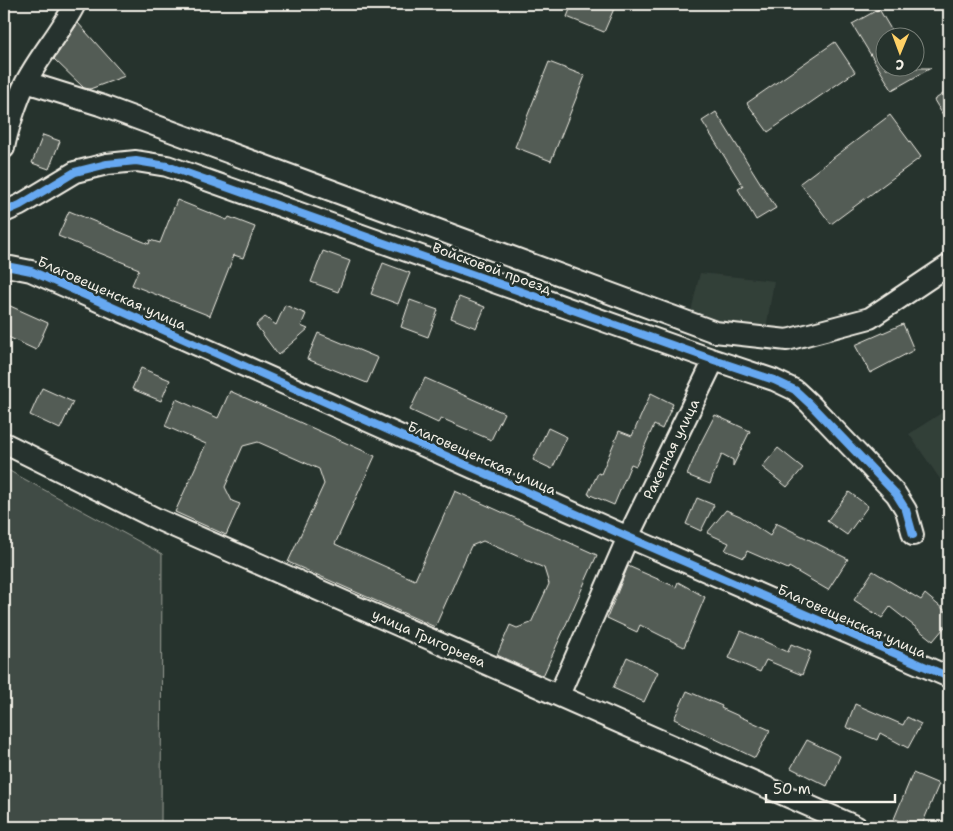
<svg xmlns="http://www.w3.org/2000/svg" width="953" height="831" viewBox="0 0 953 831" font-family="'Shantell Sans',sans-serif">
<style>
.built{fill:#333f39}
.green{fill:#414b45;stroke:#9a9e96}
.building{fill:#525c55;stroke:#f4f1e8}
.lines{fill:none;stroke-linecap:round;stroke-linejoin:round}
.minor-casing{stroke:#f4f1e8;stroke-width:24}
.minor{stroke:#26332d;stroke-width:20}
.cycleway-casing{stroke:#26332d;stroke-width:11}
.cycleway{stroke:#66a8f1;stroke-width:8}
.labels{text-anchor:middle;stroke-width:5;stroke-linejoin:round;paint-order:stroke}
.street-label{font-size:14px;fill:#f4f1e8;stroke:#26332d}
</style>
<rect width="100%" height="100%" fill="#26332d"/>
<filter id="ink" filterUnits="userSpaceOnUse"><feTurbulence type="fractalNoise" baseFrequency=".02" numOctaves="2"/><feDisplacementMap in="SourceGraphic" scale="10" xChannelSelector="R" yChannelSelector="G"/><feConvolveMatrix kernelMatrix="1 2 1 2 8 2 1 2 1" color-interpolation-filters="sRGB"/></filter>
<g filter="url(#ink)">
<path class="built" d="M700,273L774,281L766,329L690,316Z
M949,408V492L909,434Z"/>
<path class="green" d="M4,468L162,554L161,827H4Z"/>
<path class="building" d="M572,4H616L604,32L567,17Z
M879,9L896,38H886V68H931L892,90L852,24Z
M78,23L125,76L90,89L84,88L54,59Z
M835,42L855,72L768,132L747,103Z
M549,62L585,76L551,161L515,147Z
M949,90V125L934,100Z
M716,112L776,208L756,220L738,189L743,186L702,121Z
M890,115L921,157L831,224L800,183Z
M43,135L60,141L49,169L32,163Z
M177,200L227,220L229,217L255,227L243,258L234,255L210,316L132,285L139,269L58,236L69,211L149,244L150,240L160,243Z
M323,251L350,261L338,292L311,282Z
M383,263L410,273L398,304L371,294Z
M459,297L485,307L476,328L451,318Z
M410,300L438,310L428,337L401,327Z
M8,305L48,323L36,350L4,335V315Z
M285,305L306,314L301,326L308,329L278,355L256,325L265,317L276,325Z
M903,324L914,350L870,373L855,345Z
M318,333L378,358L367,383L307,359Z
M141,368L170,380L161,401L132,389Z
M425,378L504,413L491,440L441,418L438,423L410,410Z
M42,388L73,402L60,429L30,415Z
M230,391L375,456L335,544L415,580L455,491L597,555L543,676L497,655L510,625L517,628L531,623L549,584L544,568L483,541L471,546L435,627L288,562L324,484L319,469L258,442L243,446L225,487L232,501L240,504L226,535L175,512L206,444L165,426L176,399L218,418Z
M651,393L673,404L662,429L654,425L636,466L631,464L614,505L588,494L598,473L601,474L619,431L632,436Z
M715,415L750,431L733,466V460L722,454L710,484L687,475L700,444Z
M548,428L567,437L552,469L533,460Z
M778,448L803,468L787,487L762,467Z
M849,492L868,506L847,535L827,521Z
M697,498L714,505L701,531L686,524Z
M726,510L740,516L770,536L776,523L848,559L828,590L789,567L788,569L747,551L744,558L725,550L729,543L707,533Z
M628,566L676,587L678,582L705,597L684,647L640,625L637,632L607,618Z
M873,571L921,600L925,594L949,614V622L933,641L890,607L882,618L854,600Z
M741,631L788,652L791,644L811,652L802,675L766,660L760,672L729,658Z
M627,657L658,672L644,702L613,688Z
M687,691L722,706L721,708L770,730L755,758L674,719Z
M855,704L903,725L907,717L921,724L908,748L880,733L877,740L846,727Z
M807,740L840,756L827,786L791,768Z
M913,773L939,784L921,827H915L894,819Z"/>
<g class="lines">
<g class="minor-casing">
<path id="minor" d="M26,82L100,105L715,332L787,340L870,318L949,265
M4,148C7,131 18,97 26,82C40,55 61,32 75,4
M4,212L20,205L75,172L107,164L136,161L167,166L714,360L774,380L795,390L810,404L896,494L906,510L913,535
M4,269L11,267L31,271L628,537L949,677
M4,443L157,519L857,827
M559,695L628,537L714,360"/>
</g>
<use href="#minor" class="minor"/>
<g class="cycleway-casing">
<path id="cycleway" d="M4,212L20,205L75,172L107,164L136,161L167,166L714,360L774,380L795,390L810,404L896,494L906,510L913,535
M4,269L11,267L31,271L628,537L949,677"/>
</g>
<use href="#cycleway" class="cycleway"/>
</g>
</g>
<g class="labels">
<g class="street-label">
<text transform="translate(492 268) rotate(20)" y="5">Войсковой проезд</text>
<text transform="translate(112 293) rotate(24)" y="5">Благовещенская улица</text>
<text transform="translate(671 449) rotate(-64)" y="5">Ракетная улица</text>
<text transform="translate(482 458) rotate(24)" y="5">Благовещенская улица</text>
<text transform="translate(852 621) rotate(24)" y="5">Благовещенская улица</text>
<text transform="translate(429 638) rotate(24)" y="5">улица Григорьева</text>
</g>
</g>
<rect width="953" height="831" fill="none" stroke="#26332d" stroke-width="20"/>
<rect x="10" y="10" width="933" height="811" fill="none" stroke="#f4f1e8" stroke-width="2" filter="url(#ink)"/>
<g transform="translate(900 52) rotate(181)"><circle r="24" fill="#26332d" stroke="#787f78"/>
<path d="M0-4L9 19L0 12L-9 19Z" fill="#ffd166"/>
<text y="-8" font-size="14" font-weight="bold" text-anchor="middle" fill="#f4f1e8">С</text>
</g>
<path d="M766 794v8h129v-8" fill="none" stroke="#f4f1e8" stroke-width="2.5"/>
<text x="773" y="794" font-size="15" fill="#f4f1e8" stroke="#26332d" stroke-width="4" paint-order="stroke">50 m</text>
</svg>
